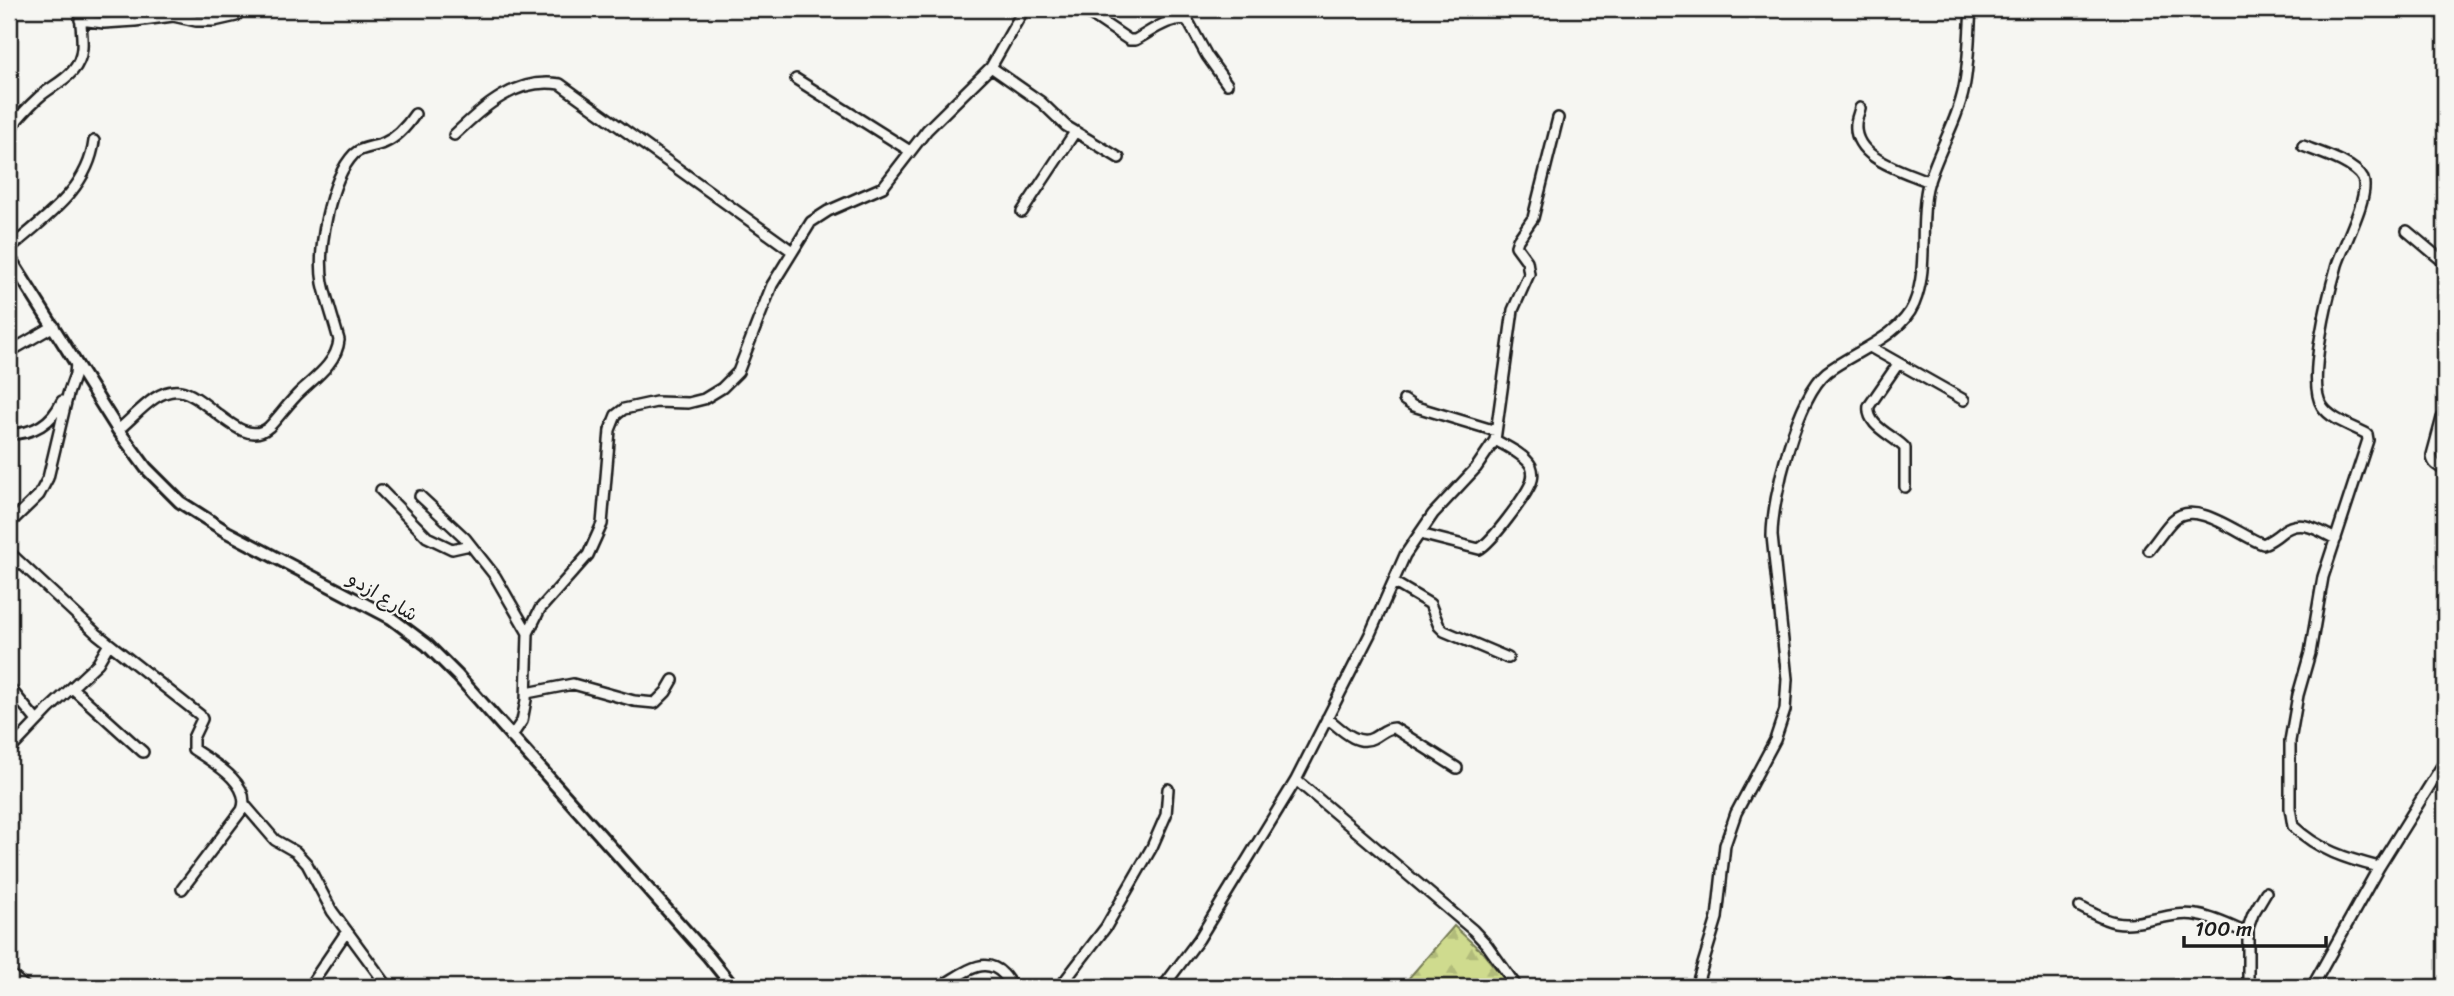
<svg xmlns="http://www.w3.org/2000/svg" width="2454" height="996" viewBox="0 0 2454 996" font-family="Sriracha,'Playpen Sans Arabic',sans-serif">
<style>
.forest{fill:url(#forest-firs);stroke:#767c55;stroke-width:2}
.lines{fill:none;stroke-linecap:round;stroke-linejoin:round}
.minor-casing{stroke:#1c1c1c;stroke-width:14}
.tertiary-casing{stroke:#1c1c1c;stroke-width:16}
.minor{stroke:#f6f6f2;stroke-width:9}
.tertiary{stroke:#f6f6f2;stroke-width:10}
.labels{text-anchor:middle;stroke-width:5;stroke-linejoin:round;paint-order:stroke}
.street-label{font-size:19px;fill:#1c1c1c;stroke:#f6f6f2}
</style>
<defs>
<pattern id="forest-firs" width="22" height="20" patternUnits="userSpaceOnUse" patternTransform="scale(1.75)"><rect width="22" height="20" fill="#cfdb8e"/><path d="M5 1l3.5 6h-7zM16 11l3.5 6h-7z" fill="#b1bb7a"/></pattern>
</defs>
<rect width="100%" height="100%" fill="#f6f6f2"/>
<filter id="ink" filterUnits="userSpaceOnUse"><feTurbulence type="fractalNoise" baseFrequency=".0143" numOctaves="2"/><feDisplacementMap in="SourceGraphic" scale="14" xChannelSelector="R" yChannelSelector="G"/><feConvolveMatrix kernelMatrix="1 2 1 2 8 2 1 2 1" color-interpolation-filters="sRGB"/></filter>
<g filter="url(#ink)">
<path class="forest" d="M1454,926L1483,953L1511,987H1401Z"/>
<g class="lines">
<g class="minor-casing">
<path id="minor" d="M1083,9L1129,40H1135C1149,33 1172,14 1188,21L1207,56L1227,84
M80,20L104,23L135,21L173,16L196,21H214L236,16L241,9
M991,67L1041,102L1066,126L1119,158
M796,79L910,151
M1860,108C1859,113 1856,119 1856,124C1853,159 1905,171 1929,182
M9,130C18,118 28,107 39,97C57,82 80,75 82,48C83,35 80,22 80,9
M454,135C484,107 515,77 560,84L792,251
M2303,146C2318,152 2355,163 2363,179C2370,196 2343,246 2337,265C2329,293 2306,382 2322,406C2331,420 2353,426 2367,434L2368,440L2323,577L2310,653L2298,695L2290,741V808L2293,826C2318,850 2347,859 2379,867
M1022,212L1075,132
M2407,231L2445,263
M9,249C44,218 88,190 94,141
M1870,347L1964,400
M9,352L54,326
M1898,364L1869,406C1866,426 1893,435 1905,448V487
M1404,400L1413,406L1496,431
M2442,418L2432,455C2432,464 2438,466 2445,470
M118,430C135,417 157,387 180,391C207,395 242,451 269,427C280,416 289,402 301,391C316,377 337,362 339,340C334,321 327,302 323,283C317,249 330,179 354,154C361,147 375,147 384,143C398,137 407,126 415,114
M9,434C33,434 52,423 62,401
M381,490L427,537L452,549L470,545
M420,496L465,538L495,576L528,633
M9,524L39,495L48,478L68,394L75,374L76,363
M1420,534L1479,549C1492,542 1525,497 1531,483C1533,478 1533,471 1531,466C1525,455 1506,446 1495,440
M2149,550C2157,541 2164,529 2173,520C2196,498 2240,536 2263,544C2271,541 2276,537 2282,532C2300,517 2319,531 2336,539
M9,552L97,634L200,715L202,719L193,738V749C211,761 253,784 242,810L182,889
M1393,582L1430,604L1439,626L1444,631L1508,658
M9,687L37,721
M72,688L143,752
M527,693L573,684L634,701L655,703L666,692L673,680
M1327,718C1340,728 1357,747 1373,738C1381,734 1385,728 1394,728L1457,768
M511,737L522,721L526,700L528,633L540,609L588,555L602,524L610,430L616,415L624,409L656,402L688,403L704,399L722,388L738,372L772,285L811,222L828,211L883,187L927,130L991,67L1024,9
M9,751L49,709L98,663L109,644
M1296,780L1473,930L1487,945L1517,987
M244,804L275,840L296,852L307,864L332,911L388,987
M2080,907C2091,912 2103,920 2115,922C2142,927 2169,911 2196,915C2214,917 2231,927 2247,933
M9,976H12L25,987
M309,987L347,931
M939,987C957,979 982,952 1003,974C1007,978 1009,983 1013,987
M1032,987H1036
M1060,987L1106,927L1152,847L1166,815L1168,789
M1163,987L1199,939L1296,780L1370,634L1405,555L1433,514L1476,468L1495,440L1513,310L1529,274L1527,261L1516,246L1518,240L1533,218L1558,118
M1696,987L1717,918L1725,845L1736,813L1775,740L1785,710L1787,679L1772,536C1772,498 1797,397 1827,372C1853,352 1900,337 1914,304C1929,269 1919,226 1927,188C1936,154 1957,123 1964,88C1969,63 1969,35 1971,9
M1950,987V984
M2248,987V928L2253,914L2266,892
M2312,987L2379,867L2445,761"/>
</g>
<g class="tertiary-casing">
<path id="tertiary" d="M9,257L118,430L146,468L180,502L227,532L391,618L427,645L458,676L709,957L733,987"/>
</g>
<use href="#minor" class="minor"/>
<use href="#tertiary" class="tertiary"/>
</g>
</g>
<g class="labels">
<g class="street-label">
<text transform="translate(383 596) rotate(31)" y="7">شارع ازدو</text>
</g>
</g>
<rect width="2454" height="996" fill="none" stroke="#f6f6f2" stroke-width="35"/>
<rect x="18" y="18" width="2419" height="961" fill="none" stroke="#1c1c1c" stroke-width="2.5" filter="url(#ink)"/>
<path d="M2184 936v10h142v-10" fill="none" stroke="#1c1c1c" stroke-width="3.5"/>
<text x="2195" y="936" font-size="21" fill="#1c1c1c" stroke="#f6f6f2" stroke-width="5" paint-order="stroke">100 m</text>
</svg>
